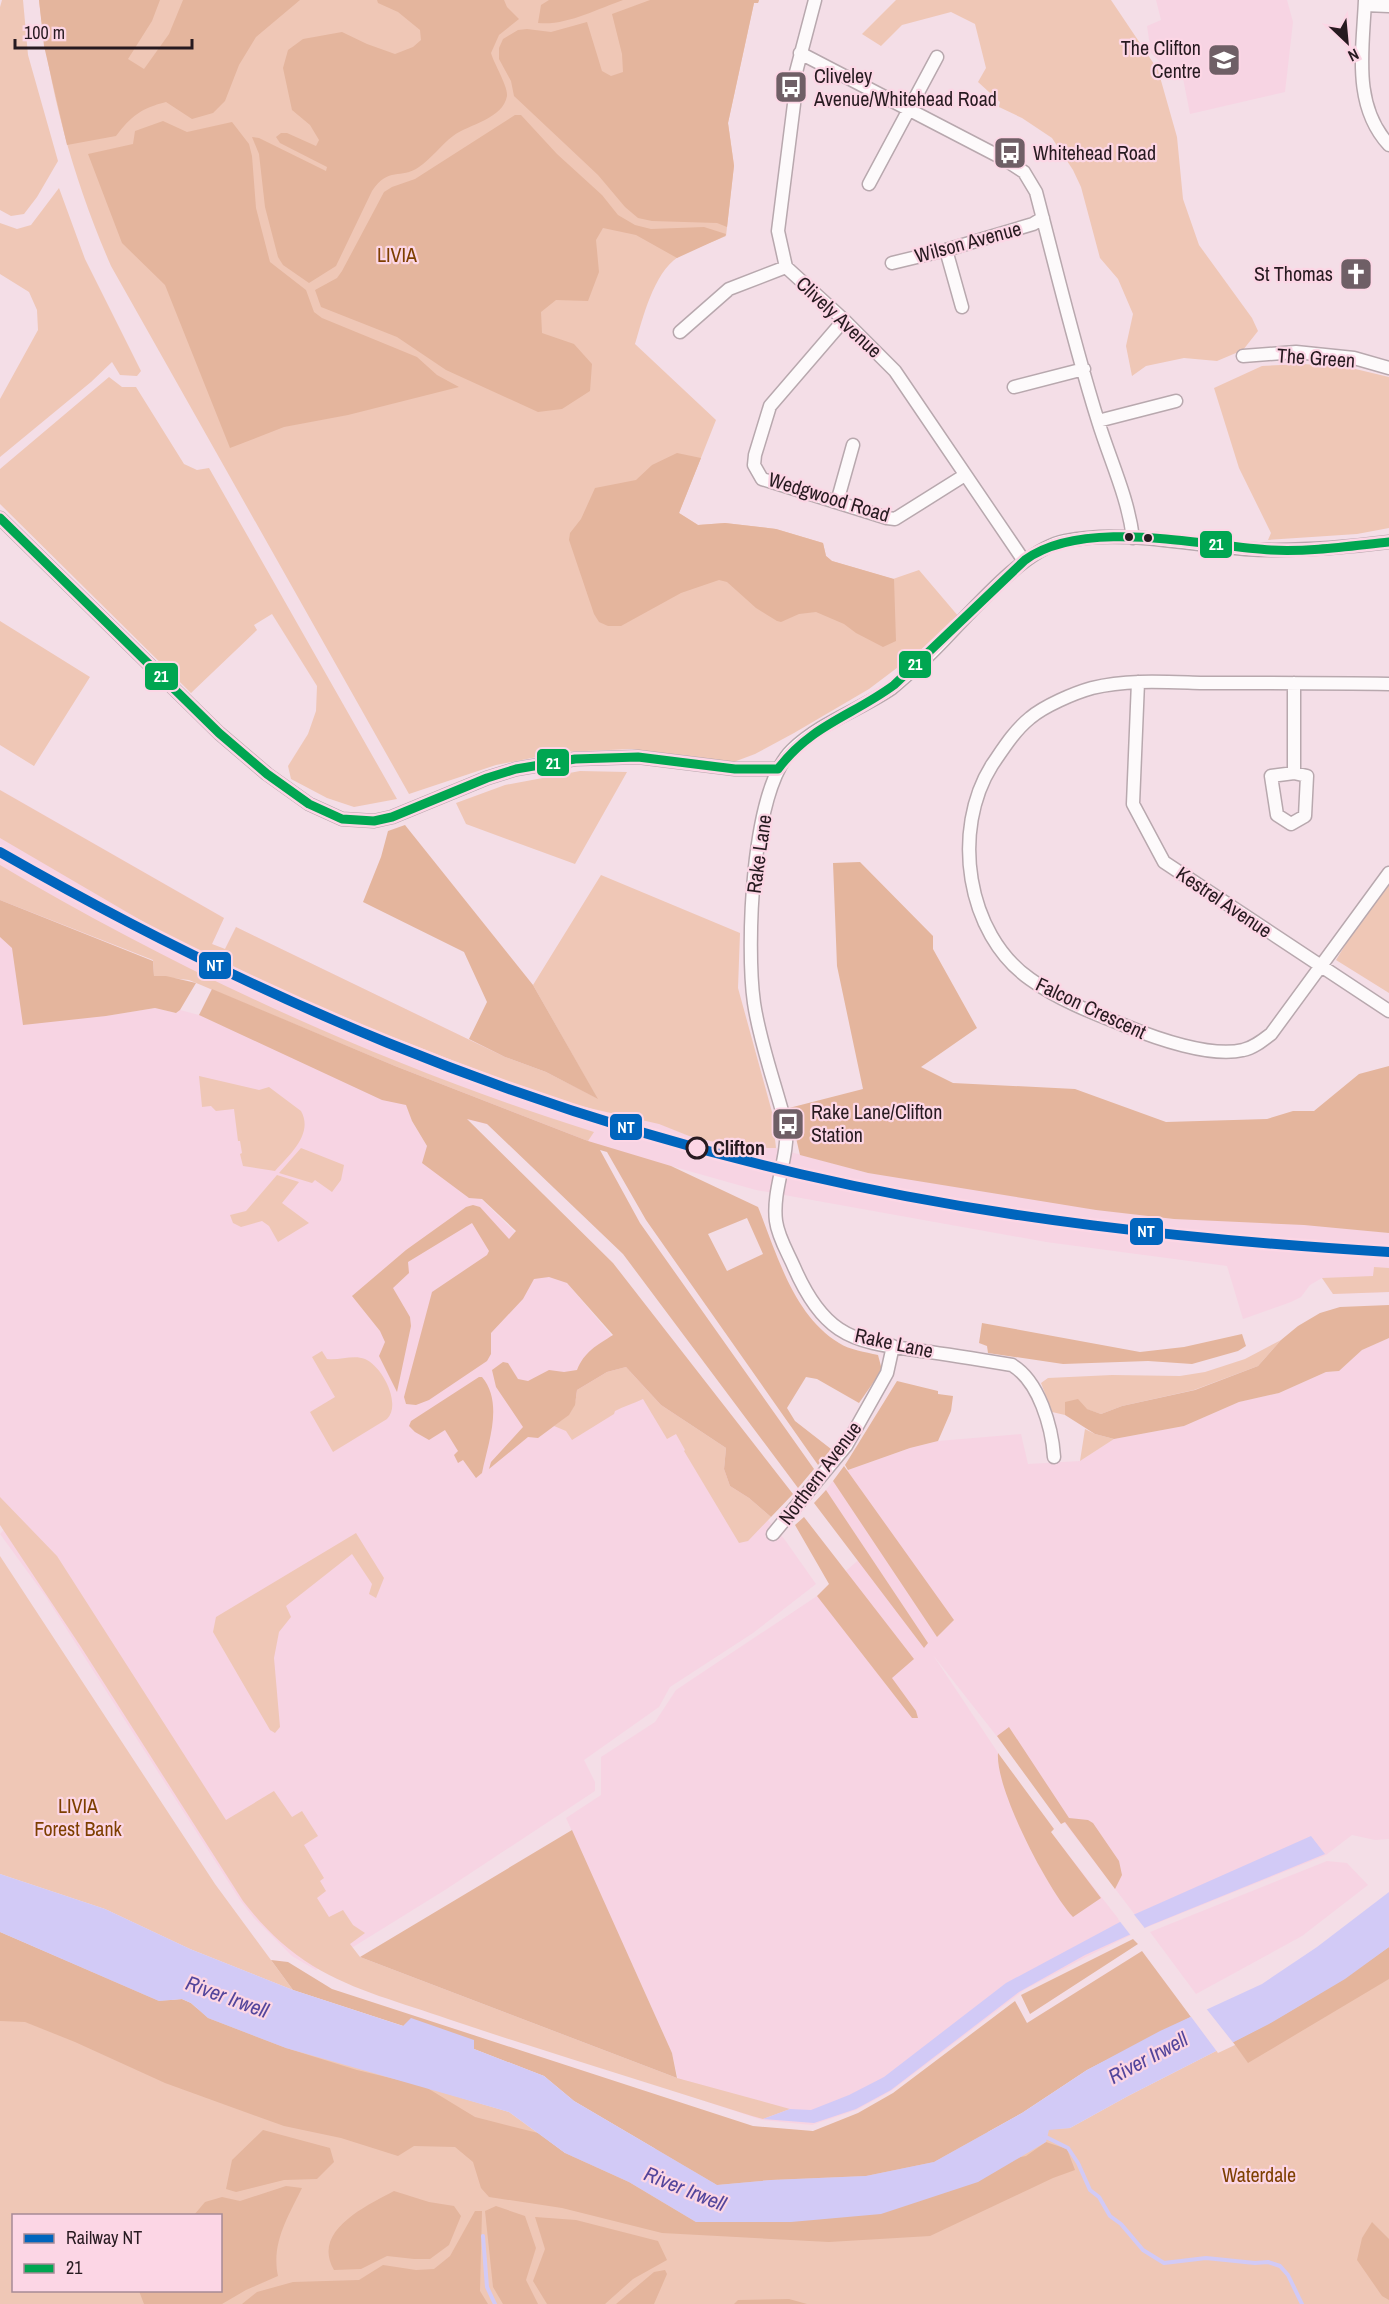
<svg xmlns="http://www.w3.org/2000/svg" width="1389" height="2304" viewBox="0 0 1389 2304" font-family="'Archivo Narrow',sans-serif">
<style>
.built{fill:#f7d4e3}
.green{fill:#efc7b6;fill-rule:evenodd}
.forest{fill:#e4b59d;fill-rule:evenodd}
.water{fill:#d2caf6}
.pier{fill:#f4dee7}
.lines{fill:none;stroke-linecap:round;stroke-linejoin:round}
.stream{stroke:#d2caf6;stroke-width:4}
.minor-casing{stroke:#b8a8ae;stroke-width:15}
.minor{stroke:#fdfafb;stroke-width:12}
.bus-1-casing{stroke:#fcd6e5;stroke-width:14}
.bus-1{stroke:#00a651;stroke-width:9}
.rail-1-casing{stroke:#fcd6e5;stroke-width:15}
.rail-1{stroke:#0065bd;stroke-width:10}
.bus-dot{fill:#271a20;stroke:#fcd6e5;stroke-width:2}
.stop-dot{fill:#fcd6e5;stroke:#271a20;stroke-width:3}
.labels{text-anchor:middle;stroke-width:4.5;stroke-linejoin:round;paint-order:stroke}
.poi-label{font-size:20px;fill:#271a20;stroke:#fcd6e5;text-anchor:start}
.street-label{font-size:20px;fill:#271a20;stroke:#fcd6e5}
.park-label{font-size:20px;fill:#7d3f00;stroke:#fcd6e5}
.stop-label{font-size:20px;font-weight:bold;fill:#271a20;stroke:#fcd6e5;text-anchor:start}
.water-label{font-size:21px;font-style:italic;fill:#53459b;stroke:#fcd6e5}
.line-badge{stroke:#fcd6e5;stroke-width:2}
.badge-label{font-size:16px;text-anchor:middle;font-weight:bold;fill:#fff}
</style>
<rect width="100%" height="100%" fill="#f4dee7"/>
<path class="built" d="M1156,0H1287L1293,22L1285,92L1190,114L1181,68L1169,71L1151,53L1147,26L1161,20Z
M0,790L224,918L212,944L225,949L236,927L505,1057L689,1136L740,1148H776L868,1173L1389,1233V1292L1333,1294L1322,1278L1310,1285L1301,1297L1291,1302L1243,1319L1227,1266L1046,1242L756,1190L671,1166L407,1106L412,1121L427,1146L567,1283L785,1540L816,1584L753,1633L670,1687L659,1707L584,1760L595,1782V1791L445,1890L316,1970L292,1956L254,1918L240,1900L46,1597L0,1534L13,1520L0,1505V937L106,1016L155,1008L176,1013L180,1010L199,1015L212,990L153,960L0,900Z
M1389,1338V1839L1375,1840L1352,1835L1326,1855L1145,1928L1064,1822L933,1655L1050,1831L1131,1935L1086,1957L1024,1990L891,2091L856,2110L812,2125L762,2120L681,2093L672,2053L566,1818L601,1795V1757L655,1722L676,1690L817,1596L863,1556L821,1496L833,1481L848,1470L910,1448L938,1441L1021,1434L1028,1464L1080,1461L1114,1439L1184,1426L1239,1402L1279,1393L1326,1372L1339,1371L1362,1350Z
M1327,1861L1347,1863L1368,1885L1302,1936L1196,1994L1150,1932Z"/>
<path class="green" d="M2,0H23L28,55L58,161L37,197L24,214L11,216L0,210V7Z
M39,0H759L758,3H754L728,123L734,165L726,236C710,243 692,249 678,257C653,274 643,318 635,344L716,420L679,513L698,525L725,523L776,529L823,543L826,556L832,561L893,579L919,570L959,617L934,640L869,689L794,733L755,754L731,763L632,749L562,752L496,765L409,794L111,266C74,181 49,92 39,0Z
M896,0H1111L1158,70L1177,137L1183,199L1199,245L1252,318L1258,331L1243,350L1217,361L1184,358L1146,366L1132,376L1126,346L1133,314L1118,279L1100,258L1081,187L1073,170L1052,138L1022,118L999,107L1000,102L978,82L986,68L975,24L951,12L902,25L881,46L862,34Z
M59,188L85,259L141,371L137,376L120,375L112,362L91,382L0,457V399L38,330L37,310L29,292L0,274V223L17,229L31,225Z
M1303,364L1347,367L1389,377V528L1357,534L1268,540L1271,533L1239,468L1214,388L1262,366Z
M109,377L122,387H136L184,464L197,470L209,468L397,799L354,807L327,798L291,779L288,766L308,734L316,711L317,686L272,614L254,625L257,630L191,693L0,504V469Z
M0,621L90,677L34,766L0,745Z
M580,771L627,772L575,864L466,824L456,803L505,785Z
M0,790L224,918L212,944L225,949L236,927L505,1057L546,1072L597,1098L533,985L601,875L740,933L738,988L772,1112L776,1148H740L689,1136L659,1124L554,1100L377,1031L202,956L0,838Z
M0,865C185,975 388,1067 594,1132L588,1141L395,1066L189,980L154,976L153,960L0,900Z
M1389,882V993L1336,960L1363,916Z
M199,1076L259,1090L269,1087L301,1111C314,1134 289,1155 275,1171L243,1166L240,1154L242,1153L240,1141H238L234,1109L216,1111L211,1106L202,1107Z
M301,1148L344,1165L341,1180L332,1192L315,1180L312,1183L279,1173Z
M277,1175L299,1182L282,1203L309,1223L278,1242L269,1226L262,1221L241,1227L233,1223L230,1215L246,1211Z
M1374,1267L1389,1268V1292L1333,1294L1322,1278L1373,1276Z
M1281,1340L1258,1366L1194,1390L1122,1406L1101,1414L1065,1402V1415L1052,1412L1041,1383L1048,1378L1112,1375L1180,1376L1205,1372L1245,1359Z
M322,1351L327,1359C339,1361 353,1354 365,1359C382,1366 402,1404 387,1419L333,1452L310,1412L335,1397L312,1357Z
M626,1367L661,1405L726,1448L724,1469L730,1486L749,1498L771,1517L748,1541L739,1543L684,1451L685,1450L676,1434L667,1439L643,1399C633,1404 624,1406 615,1411L614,1414L572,1440L566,1431L554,1426C570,1414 575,1411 577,1390L607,1372Z
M1085,1429L1095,1434L1114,1439L1080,1461Z
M0,1497L57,1556L226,1820L274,1791L292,1817L302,1811L318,1836L304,1845L324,1878L320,1881L326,1891L317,1898L329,1917L343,1910L353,1925L365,1933L350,1944L360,1957L677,2078L790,2109L763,2119L752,2116C651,2084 549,2053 448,2019C403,2003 354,1991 313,1966C285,1949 263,1927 243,1901L81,1647L0,1525Z
M356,1533L384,1578L376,1598L369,1594L372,1584L352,1554L286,1606L291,1617L279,1632L274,1658L280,1727L275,1733L270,1730L213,1632L216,1617Z
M0,1556L215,1884L293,1990L190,1949L105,1909L0,1874Z
M0,1932L105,1977L445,2093L509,2112L565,2153L1070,2128L1128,2096L1269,2024L1389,1947V2304H0ZM14,2216H220V2290H14Z"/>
<path class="forest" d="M39,0H160L152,21L128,59L144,69L169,34L183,0H300L256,37L239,65L225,101L213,113L192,119L166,102C142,108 131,116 116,136L67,145L44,46Z
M377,0H504L507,7L519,19L499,35L491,53C494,64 508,86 507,96C503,119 469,124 453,136C441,145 431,159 419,167C400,180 389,166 372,191L336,266L309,283L283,265L278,257L265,207L259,154L252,137L259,138L326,171L327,167L280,143L276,137L281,133H287L316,146L319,140L310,125L292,110L283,68L288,50L303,39L342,32L367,44L395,54L413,47L421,40L420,30L398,12L378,3Z
M549,0H623C597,9 566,26 538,23L541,5Z
M650,0H759L758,3H754L728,123L734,166L727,227L717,223L652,221L638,218L625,207L598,175L514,96L511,81L499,59V48L503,39L518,30L527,29L551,32L587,22L602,71L611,76L623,72L622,54L612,14Z
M515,115H521L557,154L602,195L618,215L635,225L651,229L704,227L726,234L725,236L677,258L636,235L603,228L596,240L599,272L588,301L556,300L541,312L542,333L574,344L592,364L590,391L562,409L538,412L446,370L397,337L321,307L315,290L337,278L342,271L384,192L392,187L415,179Z
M163,121L187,132L232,122L249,144L252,156L256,208L270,262L306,290L314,312L322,318L417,357L437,375L459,387L348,415L284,427L230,448L165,285L122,243L88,154L133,144L135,131Z
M677,453L701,458L679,513L698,525L725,523L776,529L823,543L826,556L832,561L894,579L896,641L883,647L856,633L844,624L816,612L799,614L781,622L777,621L756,608L727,582L719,580L681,593L621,626H608L599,622L594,614L569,540L570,533L581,519L595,488L636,480L652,465Z
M405,825L533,985L598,1099L546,1072L505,1057L469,1039L487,1002L464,952L363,902L381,857L388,831Z
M860,862L933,936V949L977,1028L921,1067L953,1083L1075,1089L1166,1122L1267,1119L1293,1111H1314L1359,1074L1389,1066V1233L1304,1225L1174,1219L1096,1210L868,1173L800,1155L789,1108L863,1089L837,966L833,863Z
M0,900L153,961L154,976H166L196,983L180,1010L176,1013L155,1008L106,1016L23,1025L12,948L0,937Z
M212,989L395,1066L588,1141L671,1166L758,1207C777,1254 793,1315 839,1343C850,1350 865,1352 878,1355L882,1370L859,1403L817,1379L806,1377L787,1408L795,1421L831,1449L818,1465L646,1220L607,1152L600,1150L640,1223L814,1469L798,1488L623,1254L487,1124L467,1119L613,1263L793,1494L771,1517L749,1498L730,1486L724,1469L726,1448L661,1405L626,1367L607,1372L577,1390L575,1405L569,1415L538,1438L528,1437L489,1469L491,1462L523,1427L496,1387L492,1370L503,1362L508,1363L518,1379L528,1381L549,1370L564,1372L577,1370C584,1352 597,1345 613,1335L567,1283L549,1277L534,1279L523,1299L491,1333V1354L487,1361L429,1400L416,1405L406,1404L404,1397L432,1292L487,1255L489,1251L472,1223L408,1262L409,1273L393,1288L410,1317L411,1326L397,1392L379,1356L385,1342L380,1331L352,1296L406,1250L466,1207L473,1205L480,1207L509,1239L516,1231L482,1199L469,1198L422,1163L427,1146L412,1121L406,1105L382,1100L199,1015ZM747,1218L763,1254L727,1271L708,1234Z
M1389,1305V1338L1362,1350L1339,1371L1326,1372L1279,1393L1239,1402L1184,1426L1114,1439L1095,1434L1065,1415V1402L1078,1399L1087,1409L1101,1414L1122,1406L1195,1390L1258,1366L1281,1340L1298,1326L1320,1313L1340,1307Z
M982,1323L1140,1352L1184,1347L1242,1334L1246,1346L1238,1351L1192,1364L1148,1361L1063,1364L988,1353L987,1346L979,1343Z
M479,1377H482C504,1403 488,1443 482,1473L476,1478L463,1460L458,1463L454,1455L458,1451L445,1430L429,1440L415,1432L409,1426L411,1421Z
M897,1381L938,1391V1394L953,1396L951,1411L938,1441L910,1448L848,1470L845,1465Z
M844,1466L954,1620L937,1637L833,1481Z
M826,1490L928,1643L924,1648L814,1503Z
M804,1517L914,1659L892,1678L916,1711L918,1718H912L817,1596L829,1584L795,1525Z
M1009,1727L1069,1818L1088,1820L1093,1823L1119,1861L1122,1875L1115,1889L1065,1822L1061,1824L997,1736Z
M998,1753L1054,1829L1051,1832L1101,1898L1073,1917C1048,1890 995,1789 998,1753Z
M572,1830L672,2053L677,2078L360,1957Z
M0,1932L159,2001L182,1999L191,2003L208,2018L286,2048L357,2070L424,2086L475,2117L538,2133L565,2153L629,2182L696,2222L1026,2156L1046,2142L1067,2149L1075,2170L1053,2178L930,2236L829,2242L662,2233L562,2208L489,2197L481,2188L473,2162L455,2147L414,2146L398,2156L341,2138L284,2126L165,2083L75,2042L25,2022L0,2021Z
M1133,1939L1138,1944L1030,2014L1021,1995Z
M1389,1947V1979L1248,2063L1233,2042C1287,2015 1339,1983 1389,1947Z
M1142,1951L1191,2017L1087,2070L1022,2113L934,2162L866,2176L771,2180L717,2185L574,2101L544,2076L474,2049L293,1990L271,1960L288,1962L332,1989L753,2126L813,2131L858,2113L893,2093L1015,2001L1027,2023Z
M263,2130L330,2148L334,2162L317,2179L284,2180L236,2192L226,2189L232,2160Z
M286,2186L302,2188C288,2217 271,2243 278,2276L246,2290L222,2304H144L139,2291L220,2290V2216L194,2215L205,2202L222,2197L240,2201Z
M394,2191L429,2202L454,2206L461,2216L449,2245L430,2259H414L387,2256L361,2269L334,2270C311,2231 366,2206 394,2191Z
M496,2206L525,2216L536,2248L526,2280L538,2304H503L493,2287L485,2211Z
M475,2211H482L480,2291L488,2304H242L257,2292L293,2282L359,2280L383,2265L416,2270L434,2269L450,2256Z
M535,2217L576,2220L658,2241L667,2260L633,2279L605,2304H547L533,2281L545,2249Z
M1372,2222L1389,2239V2300L1382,2296L1357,2260L1362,2238Z
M665,2270L667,2274L654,2304H616L654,2272Z
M789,2299L807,2304H734L738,2300Z"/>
<path class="water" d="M1311,1836L1325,1854L1151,1925L1085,1955L1019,1992L891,2090L856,2109L814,2123L763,2119L790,2109L811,2110L849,2095L884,2077L1006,1983L1133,1915Z
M0,1874L105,1909L190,1949L293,1990L403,2026L411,2018L474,2040V2049L544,2076L574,2101L717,2185L771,2180L866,2176L934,2162L1022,2113L1087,2070L1160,2031L1262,1984L1317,1947L1389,1892V1947L1345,1979L1269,2024L1128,2096L1070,2128L1049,2130L1046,2142L978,2182L881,2214L791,2222H696L629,2182L565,2153L509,2112L286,2048L208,2018L191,2003L182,1999L159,2001L0,1932Z"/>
<path class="pier" d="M1132,1912L1147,1931L1132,1937L1118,1919Z
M1205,2007L1235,2045L1218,2053L1189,2014Z"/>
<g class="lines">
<path class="stream" d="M1044,2136L1068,2148L1078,2163L1090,2190L1099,2197L1110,2216L1121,2224L1143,2250L1164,2263L1206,2258L1255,2263L1268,2262L1280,2266L1288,2275L1302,2304
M483,2236L487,2287L495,2304"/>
<g class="minor-casing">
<path id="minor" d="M815,0L795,76L794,104L778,231L786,267L844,320L895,371L1024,561
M1365,0C1363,49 1352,105 1389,145
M1365,5L1389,6
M800,53L1004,159L1024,172L1036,192C1056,268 1074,345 1098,421C1110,460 1128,497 1133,538
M869,184L937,57
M946,250L962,307
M892,263L946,250L1033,224L1043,218
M844,320L770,406L755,455L754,465L762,479L887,518L895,519L965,475
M680,332L729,289L786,267
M1243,356L1296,352L1354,358L1389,368
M1014,387L1084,369
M1098,421L1176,401
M837,502L853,445
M0,518L219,733L267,774L309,804L342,819L374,821L392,817L487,778L516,769L575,759L638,757L735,769H778
M1138,682L1133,804L1164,862L1389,1011
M1389,684C1327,683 1265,683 1203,683C1167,682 1128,679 1092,688C1074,693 1044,706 1030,718C1014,731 1003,749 992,765C951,830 966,934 1030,979C1059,1000 1093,1013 1126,1026C1155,1038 1211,1058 1243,1050C1253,1048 1262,1041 1271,1034L1389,873
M1294,773L1307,776L1305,816L1291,824L1277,815L1271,776L1294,773V683
M1054,1457C1052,1427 1039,1381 1012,1365C982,1360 952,1355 922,1351C895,1347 863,1345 839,1329C818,1315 804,1290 794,1267C788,1253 778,1237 776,1221C772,1189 789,1158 786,1126C776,1086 760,1044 754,1003C746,947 751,790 792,750C821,722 860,710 892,688C904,678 916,667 928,656C963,623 1019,550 1065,541C1123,529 1187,545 1245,549C1294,552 1341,548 1389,542
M773,1534L846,1446L887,1373L893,1346"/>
</g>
<use href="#minor" class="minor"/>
<g class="bus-1-casing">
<path id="bus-1" d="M0,518L219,733L267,774L309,804L342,819L374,821L392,817L487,778L516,769L575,759L638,757L735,769H778
M778,769C811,725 852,716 894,685L1025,560C1084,517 1202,546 1271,550C1310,552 1350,546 1389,542"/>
</g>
<use href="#bus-1" class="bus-1"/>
<g class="rail-1-casing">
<path id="rail-1" d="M0,852C255,998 513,1108 800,1174C994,1219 1191,1240 1389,1252"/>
</g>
<use href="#rail-1" class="rail-1"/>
</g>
<defs>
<g id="school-square" transform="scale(1.725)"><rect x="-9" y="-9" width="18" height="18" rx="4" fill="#6f5f66" stroke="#fcd6e5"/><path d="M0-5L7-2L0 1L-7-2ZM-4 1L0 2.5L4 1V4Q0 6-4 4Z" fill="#fff"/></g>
<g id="bus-square" transform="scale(1.725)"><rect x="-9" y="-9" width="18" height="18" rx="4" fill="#6f5f66" stroke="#fcd6e5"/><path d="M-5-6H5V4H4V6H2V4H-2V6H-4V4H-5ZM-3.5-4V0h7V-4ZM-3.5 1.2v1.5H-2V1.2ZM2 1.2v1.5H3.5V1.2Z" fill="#fff"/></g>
<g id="church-square" transform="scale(1.725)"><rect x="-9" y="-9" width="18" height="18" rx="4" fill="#6f5f66" stroke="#fcd6e5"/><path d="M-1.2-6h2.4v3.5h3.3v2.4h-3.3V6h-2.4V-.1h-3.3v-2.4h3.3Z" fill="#fff"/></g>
</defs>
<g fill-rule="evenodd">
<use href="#school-square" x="1224" y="60"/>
<use href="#bus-square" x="791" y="87"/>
<use href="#bus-square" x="1010" y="153"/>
<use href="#church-square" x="1356" y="274"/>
<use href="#bus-square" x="788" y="1124"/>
</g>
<g class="bus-dot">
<circle cx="1129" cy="537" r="5"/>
<circle cx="1148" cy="538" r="5"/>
</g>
<circle class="stop-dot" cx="697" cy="1148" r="10"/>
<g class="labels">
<g class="poi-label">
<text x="1201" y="55" text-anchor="end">The Clifton<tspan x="1201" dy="23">Centre</tspan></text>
<text x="814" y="83">Cliveley<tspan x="814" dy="23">Avenue/Whitehead Road</tspan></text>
<text x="1033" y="160">Whitehead Road</text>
<text x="1333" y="281" text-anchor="end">St Thomas</text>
<text x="811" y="1119">Rake Lane/Clifton<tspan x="811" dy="23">Station</tspan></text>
</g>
<g class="street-label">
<text transform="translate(968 242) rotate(-15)" y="7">Wilson Avenue</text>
<text transform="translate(839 317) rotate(43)" y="7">Clively Avenue</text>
<text transform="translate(1316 358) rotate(4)" y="7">The Green</text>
<text transform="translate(829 497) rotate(17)" y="7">Wedgwood Road</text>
<text transform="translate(759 854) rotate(-82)" y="7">Rake Lane</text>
<text transform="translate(1224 902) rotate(34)" y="7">Kestrel Avenue</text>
<text transform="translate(1091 1008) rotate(25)" y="7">Falcon Crescent</text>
<text transform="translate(894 1343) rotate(12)" y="7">Rake Lane</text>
<text transform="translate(820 1473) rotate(-53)" y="7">Northern Avenue</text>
</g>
<g class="park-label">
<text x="397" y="262">LIVIA</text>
<text x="78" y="1813">LIVIA<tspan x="78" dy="23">Forest Bank</tspan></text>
<text x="1259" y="2182">Waterdale</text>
</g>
<g class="stop-label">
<text x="713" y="1155">Clifton</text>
</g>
<g class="water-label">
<text transform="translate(227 1997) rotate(20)" y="7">River Irwell</text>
<text transform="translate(1148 2058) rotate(-28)" y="7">River Irwell</text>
<text transform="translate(685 2189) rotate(22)" y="7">River Irwell</text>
</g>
</g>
<g class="line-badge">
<rect x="1199" y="530" width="34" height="29" rx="6" fill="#00a651"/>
<rect x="898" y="650" width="34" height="29" rx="6" fill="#00a651"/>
<rect x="144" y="662" width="35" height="29" rx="6" fill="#00a651"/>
<rect x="536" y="748" width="34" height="29" rx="6" fill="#00a651"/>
<rect x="198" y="951" width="34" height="29" rx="6" fill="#0065bd"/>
<rect x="609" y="1113" width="34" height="28" rx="6" fill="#0065bd"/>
<rect x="1129" y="1217" width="35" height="29" rx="6" fill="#0065bd"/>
</g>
<g class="badge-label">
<text x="1216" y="550">21</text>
<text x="915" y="670">21</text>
<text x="161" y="682">21</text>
<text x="553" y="769">21</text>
<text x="215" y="971">NT</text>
<text x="626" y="1133">NT</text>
<text x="1146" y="1237">NT</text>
</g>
<rect x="12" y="2214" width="210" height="78" fill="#fcd6e5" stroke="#a78b96" stroke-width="1.5"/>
<rect x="24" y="2234" width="30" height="9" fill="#0065bd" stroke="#a78b96" stroke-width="1.5"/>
<text x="66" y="2244" font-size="18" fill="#271a20">Railway NT</text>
<rect x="24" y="2264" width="30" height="9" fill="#00a651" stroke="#a78b96" stroke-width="1.5"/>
<text x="66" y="2274" font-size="18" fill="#271a20">21</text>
<g transform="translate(1347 42) rotate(154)" stroke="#fcd6e5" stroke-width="4.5" paint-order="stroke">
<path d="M0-4.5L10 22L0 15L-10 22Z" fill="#271a20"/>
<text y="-9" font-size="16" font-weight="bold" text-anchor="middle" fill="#271a20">N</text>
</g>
<path d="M15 39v9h177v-9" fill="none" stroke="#271a20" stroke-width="3"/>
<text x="24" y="39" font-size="18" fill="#271a20" stroke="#fcd6e5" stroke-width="4.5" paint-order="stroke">100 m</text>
</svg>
